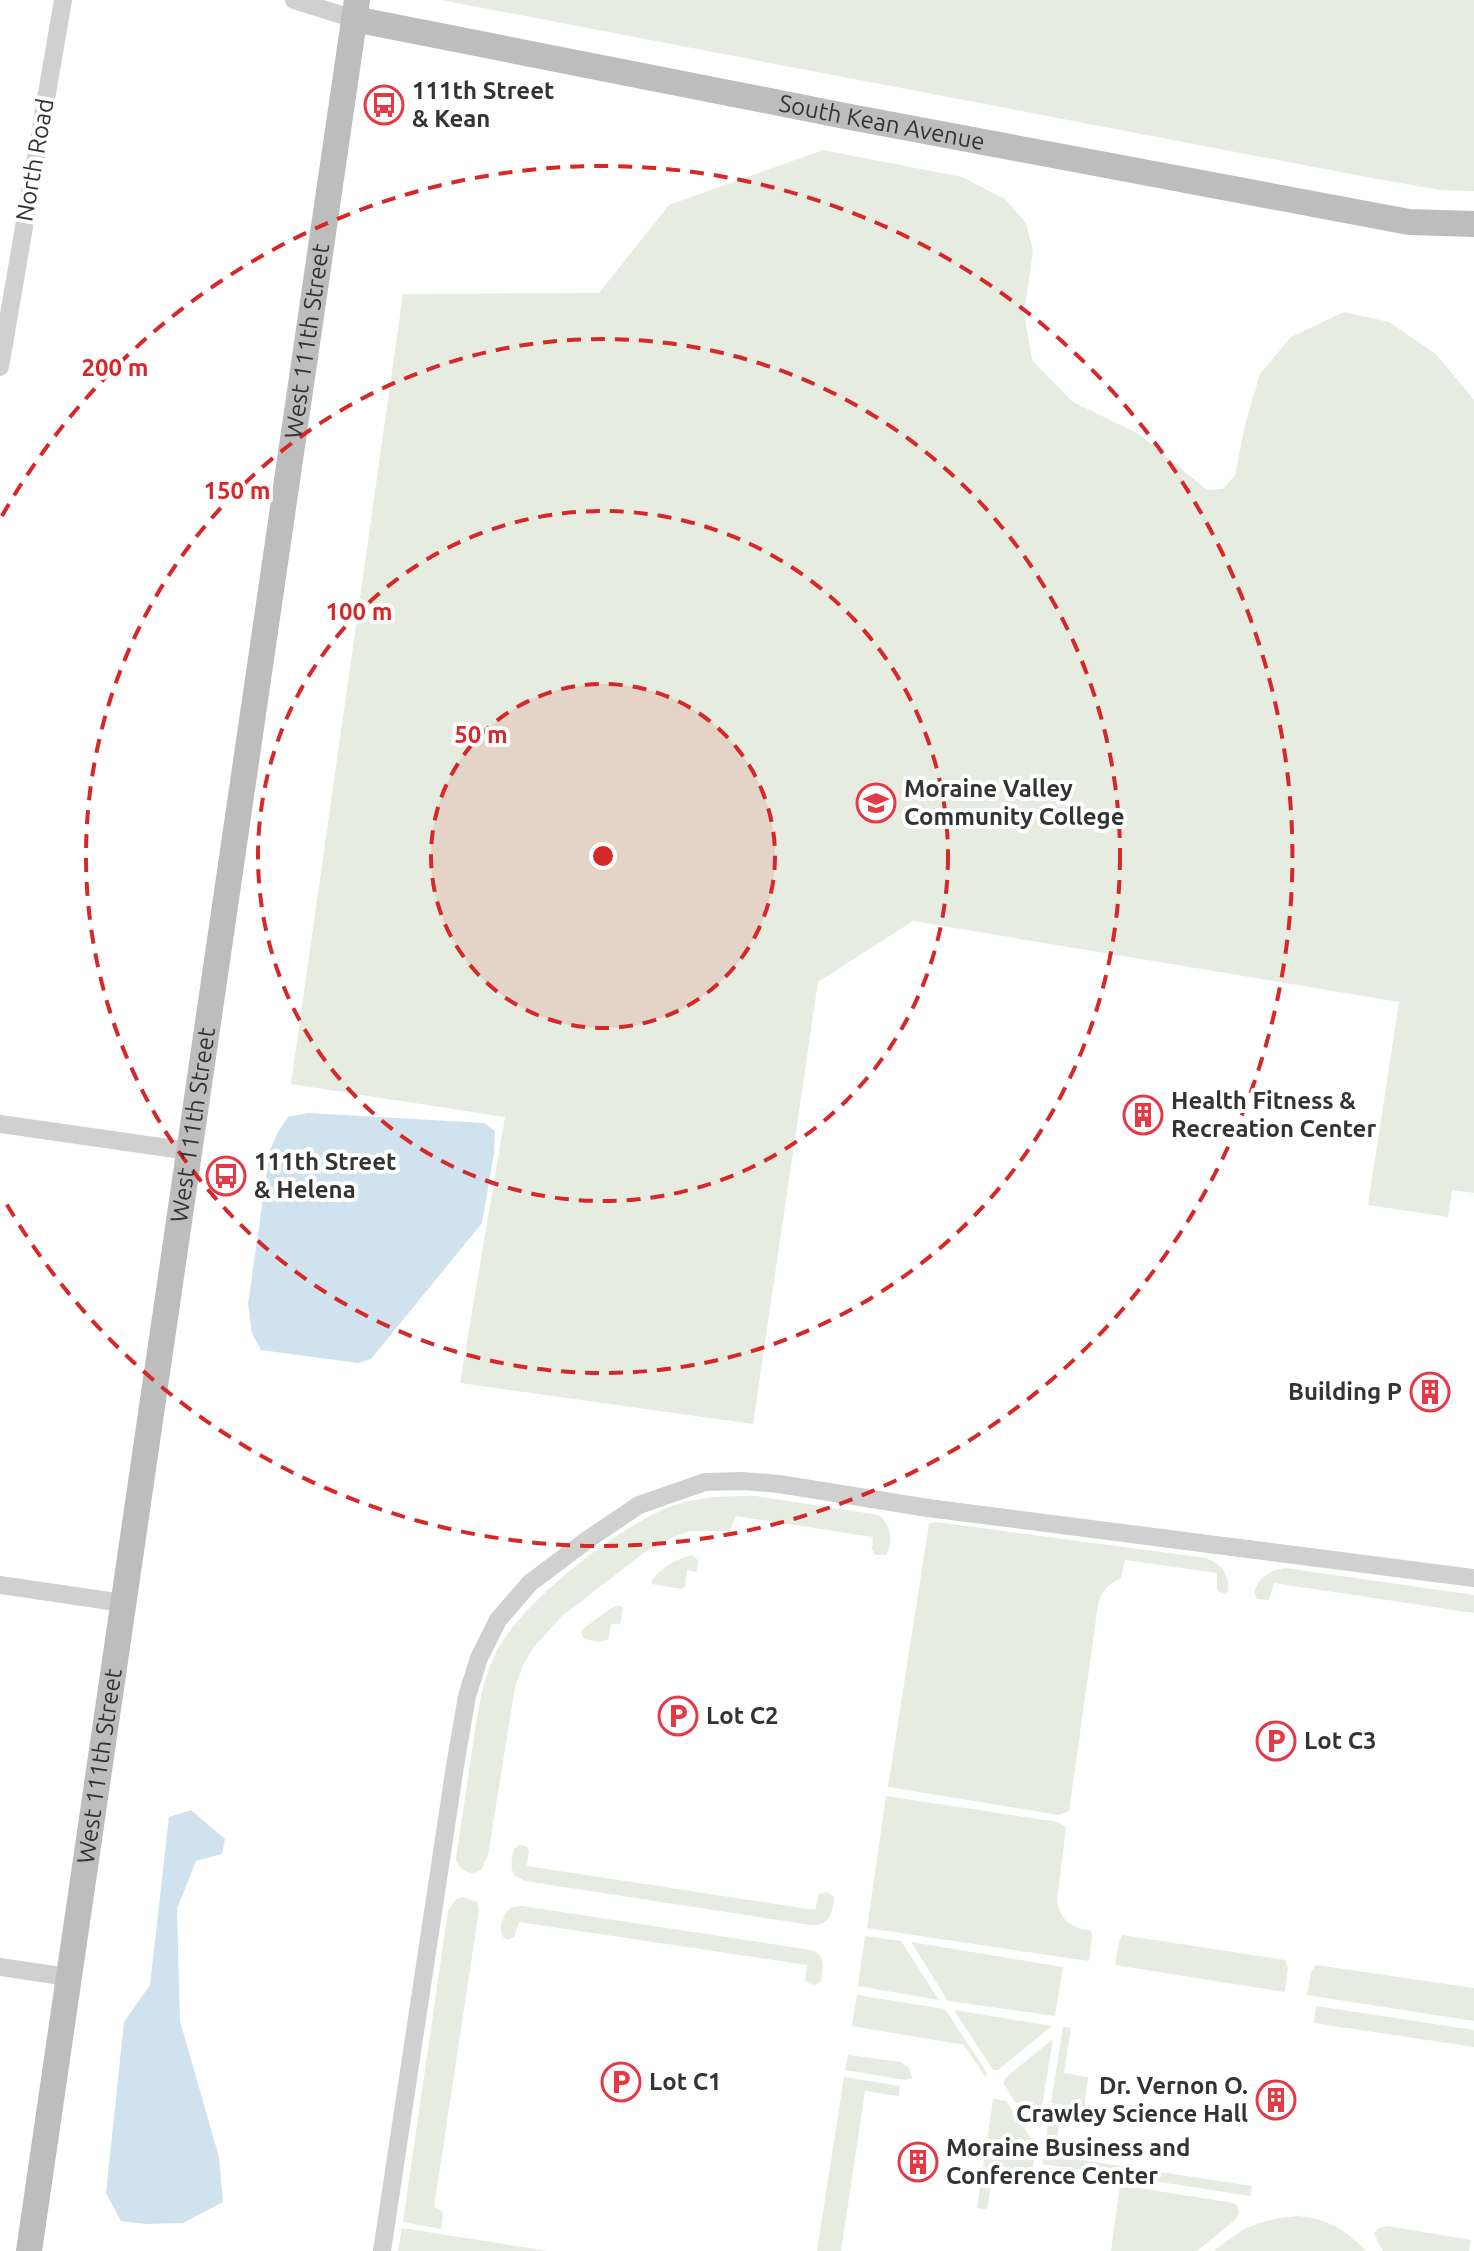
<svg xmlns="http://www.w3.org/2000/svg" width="1474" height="2251" viewBox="0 0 1474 2251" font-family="Ubuntu,sans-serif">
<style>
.green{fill:#e6ecdf}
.water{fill:#cfe2ee}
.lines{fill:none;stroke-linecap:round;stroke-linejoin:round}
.street{stroke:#d0d0d0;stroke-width:18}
.secondary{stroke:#bdbdbd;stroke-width:26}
.ring{fill:none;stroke:#d62828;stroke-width:4;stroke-dasharray:14 10}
.labels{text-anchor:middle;stroke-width:8;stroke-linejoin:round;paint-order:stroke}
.poi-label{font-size:24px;font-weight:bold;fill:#333;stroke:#fff;text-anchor:start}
.street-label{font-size:24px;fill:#333;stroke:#fff}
.centre{fill:#d62828;stroke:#fff;stroke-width:4}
.ring-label{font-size:24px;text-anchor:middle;font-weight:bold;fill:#d62828;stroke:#fff;stroke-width:8;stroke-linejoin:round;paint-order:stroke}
</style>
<rect width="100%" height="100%" fill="#fff"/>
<path class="green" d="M441,0H1474V191L1440,190L1377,179Z
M823,150L962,177L1005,199L1026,223L1033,251L1024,314L1032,360L1073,402L1139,434L1207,490L1223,489L1235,475L1245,425L1260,374L1291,337L1344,312L1389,322L1436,354L1474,400V1193L1452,1190L1448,1217L1368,1205L1399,1002L913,921L818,982L753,1424L460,1383L505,1117L291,1084L403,294L599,293L669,205Z
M756,1496L879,1515C891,1525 894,1542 886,1555H875L872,1549L873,1537L736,1516L730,1531H690L673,1537L645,1552L562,1616L533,1648L523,1665L515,1687L488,1855L481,1870L473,1874C464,1871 459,1868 456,1859C461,1823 467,1787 472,1751C477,1719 480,1687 494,1657C516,1605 624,1521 678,1504C703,1496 729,1496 756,1496Z
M936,1522L1206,1558C1221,1564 1230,1574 1228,1591L1224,1594L1219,1592L1217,1588V1573L1125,1560L1121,1578C1108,1584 1101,1591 1098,1605L1069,1811L1059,1815L888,1787L929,1524Z
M692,1555L698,1560L697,1572L687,1570L685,1587L682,1589L652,1584V1580C661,1568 678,1558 692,1555Z
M1285,1568L1474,1595V1613L1274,1583L1269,1600L1257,1599L1254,1592C1260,1576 1269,1571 1285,1568Z
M618,1605L623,1608L620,1624H611L608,1640L598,1642L584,1639L581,1632L584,1628L613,1607Z
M886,1796L1058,1822L1066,1828L1057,1900C1060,1921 1071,1927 1091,1931L1092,1938L1089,1961L867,1928Z
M520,1845L526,1846L529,1850L527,1866L815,1910L819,1894L827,1892L834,1897C833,1913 830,1926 811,1925L525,1881L514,1875C510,1866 511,1857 515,1848Z
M463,1897L477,1902L479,1910L434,2207L441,2210L443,2214L441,2229L403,2222L448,1911L456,1899Z
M522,1906L811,1950C826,1954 823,1968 821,1981L815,1985L808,1983L805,1980L807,1965L519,1922L514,1937L508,1940L503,1937C498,1927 503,1914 512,1907Z
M1122,1935L1285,1960L1288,1968L1285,1992L1115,1965L1119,1942Z
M865,1936L901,1941L939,2000L858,1986Z
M911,1942L1063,1967L1055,2016L948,2001Z
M1316,1965L1474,1988V2021L1307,1995L1311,1972Z
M857,1995L945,2009L987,2073L986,2078L964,2045L852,2026Z
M1316,2006L1474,2030V2047L1314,2023Z
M954,2010L1052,2026L998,2070H993Z
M1063,2027L1071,2028L1064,2073L1088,2077L1084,2108L1051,2103Z
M1053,2039L1042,2106L1015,2102L1004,2084L1005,2078Z
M848,2055L901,2062L909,2068L912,2078L905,2080L845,2070Z
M844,2077L900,2086L899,2096L865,2091L841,2251H817Z
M993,2099L1006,2101L1036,2146L1032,2172L994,2167L987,2210L977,2208Z
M1051,2107L1083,2112L1081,2122L1060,2119L1055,2156L1252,2186L1251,2196L1042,2164Z
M1120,2185L1233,2203L1237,2205L1239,2213L1235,2220L1197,2251H1111Z
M1298,2216C1328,2219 1345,2229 1366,2251H1214C1242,2227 1261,2219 1298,2216Z
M1387,2226L1471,2240L1469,2251H1383L1374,2234C1377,2228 1381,2227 1387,2226Z
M402,2228L548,2251H398Z"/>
<path class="water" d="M308,1113L484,1123L495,1131L494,1154L482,1223L371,1359L358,1363L261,1350L252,1334L248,1304L270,1150L278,1132L288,1117Z
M191,1810L225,1839L222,1854L196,1861L177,1909L180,2021L219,2157L223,2202L183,2223L146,2224L121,2221L106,2193L124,2022L150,1985L169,1817Z"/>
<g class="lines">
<path class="street" d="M294,0L354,19
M0,367L63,0
M0,1124L189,1151
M0,1585L123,1603
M0,1967L68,1977
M382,2251L455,1766L467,1696L479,1658L498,1620L530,1583L587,1540L639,1505L705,1482L743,1481L779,1484L928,1508L1474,1578"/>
<g class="secondary">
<path id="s1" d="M354,19L845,116L1409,222L1474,224"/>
<path id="s2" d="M29,2251L357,0"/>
</g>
</g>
<circle cx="603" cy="856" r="172" fill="#d62828" fill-opacity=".12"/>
<g class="ring">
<circle cx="603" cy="856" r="172"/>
<circle cx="603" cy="856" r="345"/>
<circle cx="603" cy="856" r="517"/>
<path d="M2 516A690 690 0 1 1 2 1196"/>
</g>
<defs>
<g id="bus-ring" transform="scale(2)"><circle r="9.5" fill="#fff" stroke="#e63946" stroke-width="1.5"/><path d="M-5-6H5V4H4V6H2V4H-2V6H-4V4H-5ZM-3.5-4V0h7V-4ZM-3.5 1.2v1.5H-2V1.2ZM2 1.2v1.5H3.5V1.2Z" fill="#e63946"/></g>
<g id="university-ring" transform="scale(2)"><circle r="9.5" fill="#fff" stroke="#e63946" stroke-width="1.5"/><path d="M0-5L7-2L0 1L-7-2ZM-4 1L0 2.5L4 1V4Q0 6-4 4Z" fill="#e63946"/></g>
<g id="building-ring" transform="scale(2)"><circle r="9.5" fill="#fff" stroke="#e63946" stroke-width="1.5"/><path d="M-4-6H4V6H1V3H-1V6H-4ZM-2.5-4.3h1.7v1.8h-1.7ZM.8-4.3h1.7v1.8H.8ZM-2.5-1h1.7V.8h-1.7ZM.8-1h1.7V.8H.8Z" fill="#e63946"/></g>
<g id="parking-ring" transform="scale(2)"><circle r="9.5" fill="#fff" stroke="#e63946" stroke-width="1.5"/><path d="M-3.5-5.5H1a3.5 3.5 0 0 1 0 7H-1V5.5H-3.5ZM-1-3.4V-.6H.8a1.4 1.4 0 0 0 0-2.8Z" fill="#e63946"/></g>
</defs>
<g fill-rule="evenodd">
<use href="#bus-ring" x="384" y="105"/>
<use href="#university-ring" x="876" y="803"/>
<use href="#building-ring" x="1143" y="1115"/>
<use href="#bus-ring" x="226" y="1176"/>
<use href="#building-ring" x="1430" y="1392"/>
<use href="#parking-ring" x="678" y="1716"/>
<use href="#parking-ring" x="1276" y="1741"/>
<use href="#parking-ring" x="621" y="2082"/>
<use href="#building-ring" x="1276" y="2100"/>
<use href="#building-ring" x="918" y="2162"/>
</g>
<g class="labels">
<g class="poi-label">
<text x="412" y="99">111th Street<tspan x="412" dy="28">&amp; Kean</tspan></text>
<text x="904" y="797">Moraine Valley<tspan x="904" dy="28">Community College</tspan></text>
<text x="1171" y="1109">Health Fitness &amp;<tspan x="1171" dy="28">Recreation Center</tspan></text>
<text x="254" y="1170">111th Street<tspan x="254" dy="28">&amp; Helena</tspan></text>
<text x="1402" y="1400" text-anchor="end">Building P</text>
<text x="706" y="1724">Lot C2</text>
<text x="1304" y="1749">Lot C3</text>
<text x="649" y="2090">Lot C1</text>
<text x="1248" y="2094" text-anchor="end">Dr. Vernon O.<tspan x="1248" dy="28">Crawley Science Hall</tspan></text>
<text x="946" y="2156">Moraine Business and<tspan x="946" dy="28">Conference Center</tspan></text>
</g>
<g class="street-label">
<text dy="8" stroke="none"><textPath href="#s1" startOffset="538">South Kean Avenue</textPath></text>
<text transform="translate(35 160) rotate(-80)" y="8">North Road</text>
<text dy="8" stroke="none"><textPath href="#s2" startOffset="1930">West 111th Street</textPath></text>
<text dy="8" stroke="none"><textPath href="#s2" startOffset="1138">West 111th Street</textPath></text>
<text dy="8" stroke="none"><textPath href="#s2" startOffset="490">West 111th Street</textPath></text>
</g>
</g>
<circle cx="603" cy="856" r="12" class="centre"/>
<g class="ring-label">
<text x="115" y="376">200 m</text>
<text x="237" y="499">150 m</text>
<text x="359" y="620">100 m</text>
<text x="481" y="743">50 m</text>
</g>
</svg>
